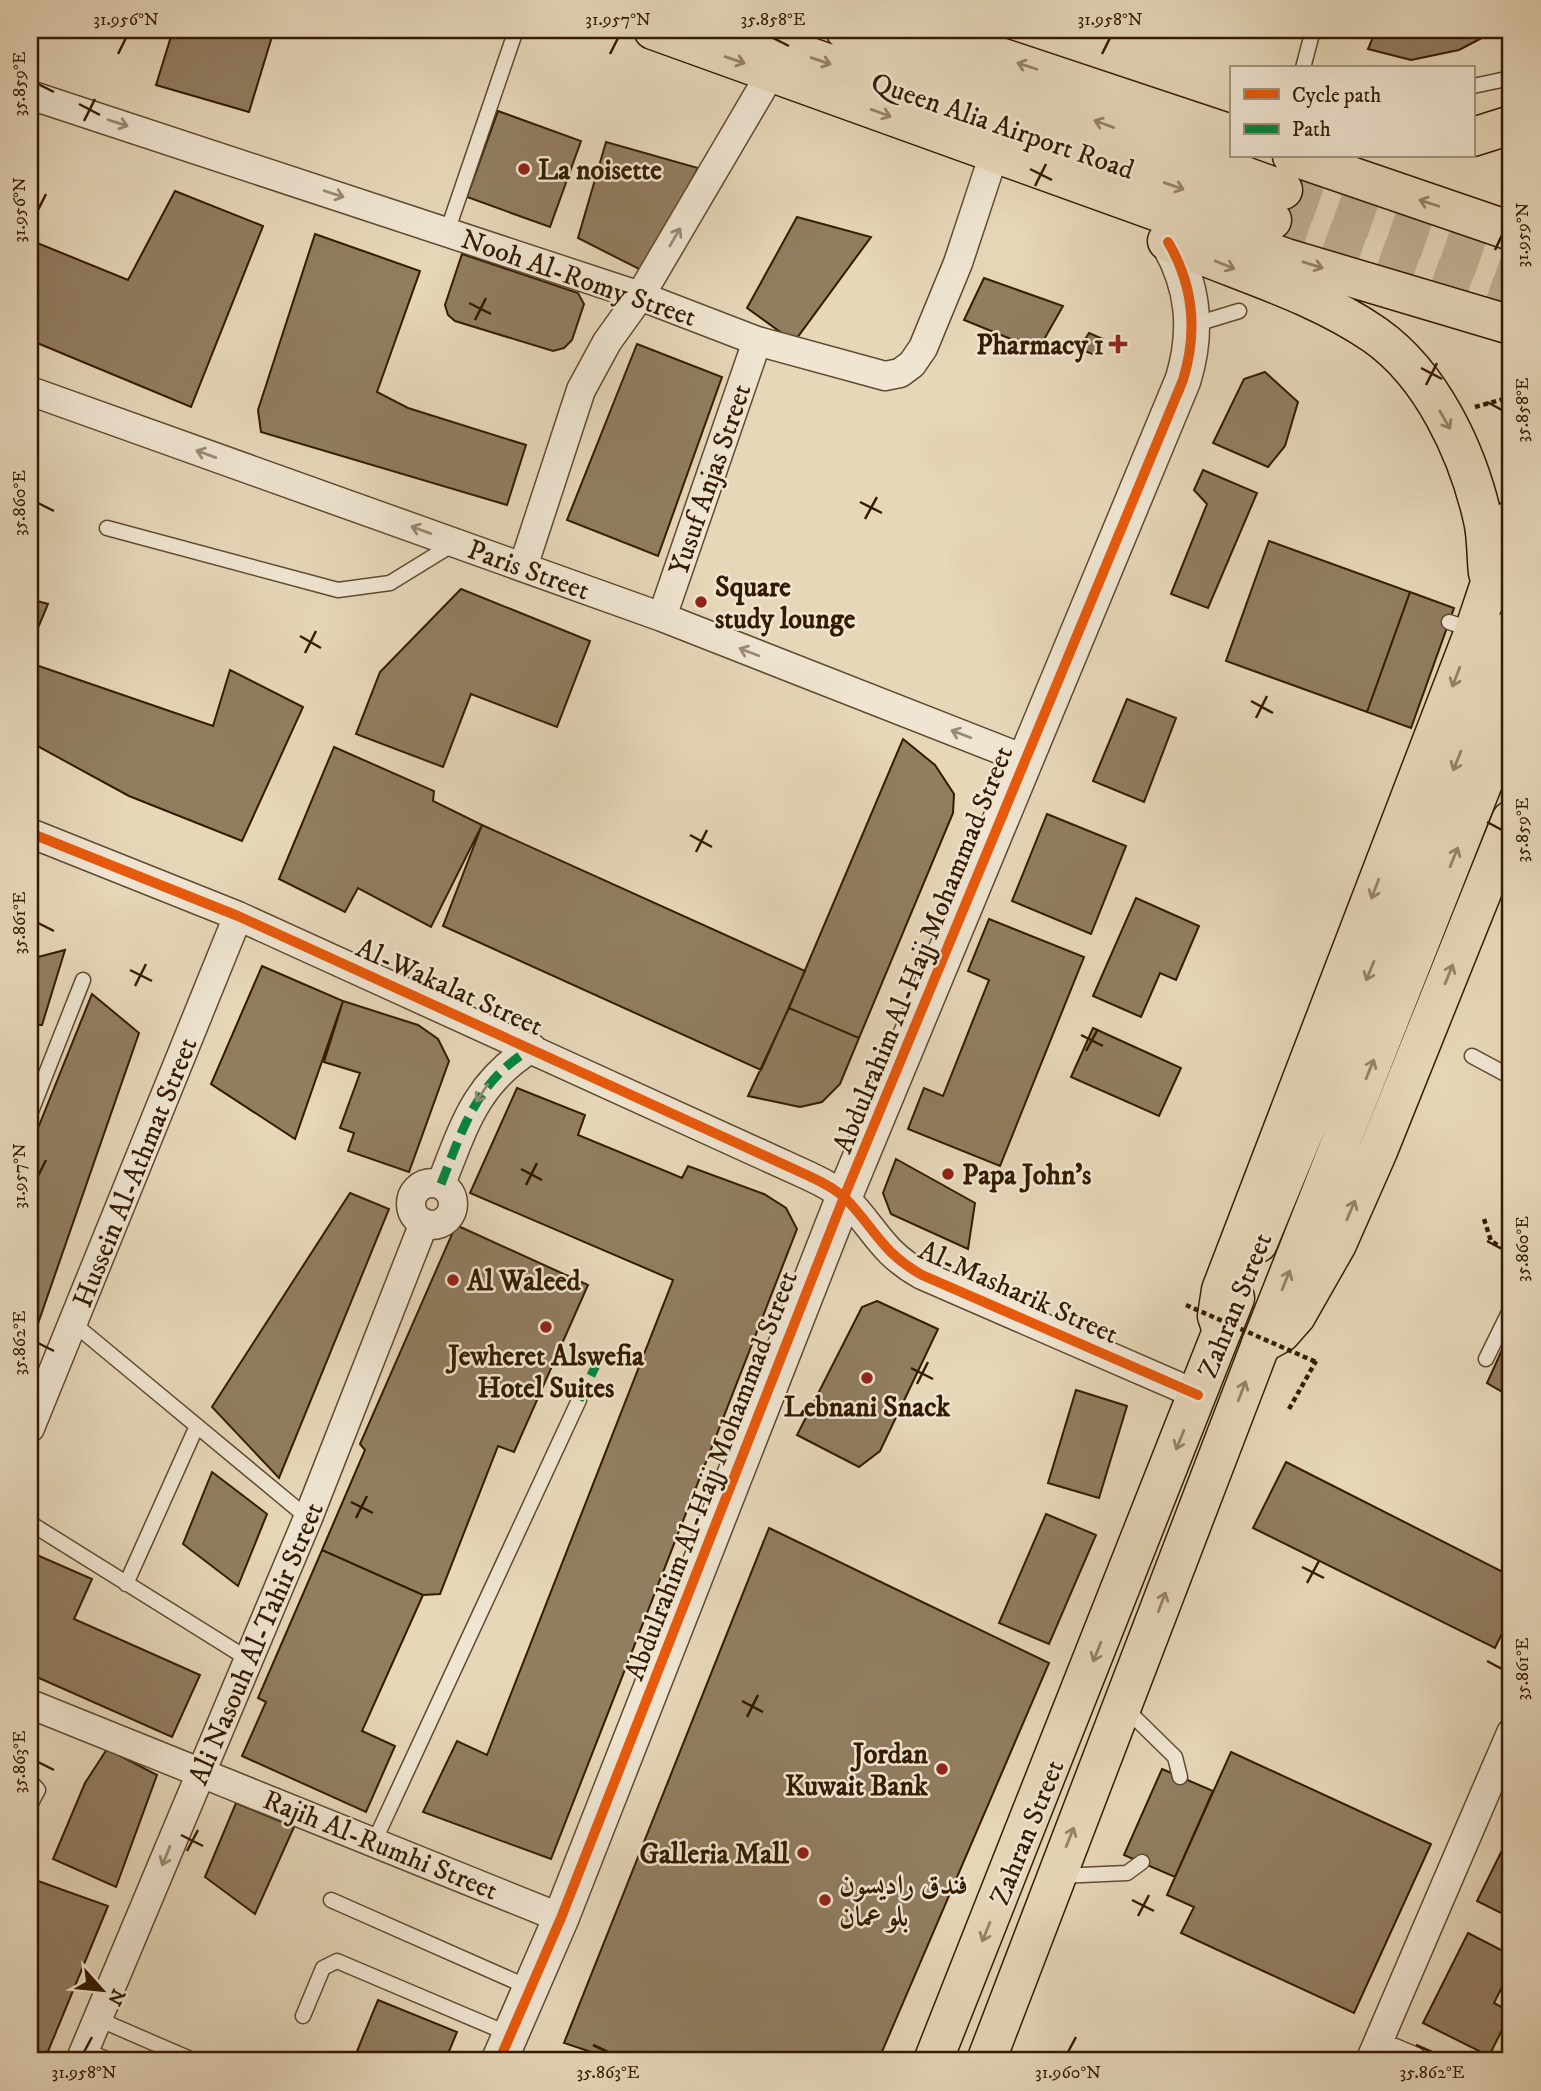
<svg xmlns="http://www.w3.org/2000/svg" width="1541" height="2091" viewBox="0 0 1541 2091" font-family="'IM FELL DW Pica',Amiri,serif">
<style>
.building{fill:#917d60;stroke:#341b00;stroke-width:2}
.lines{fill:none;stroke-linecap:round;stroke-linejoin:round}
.motorway-tunnel{stroke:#c2b194;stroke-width:38;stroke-dasharray:38 19;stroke-linecap:butt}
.service-casing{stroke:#604a2e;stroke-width:17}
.minor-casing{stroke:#604a2e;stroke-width:31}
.tertiary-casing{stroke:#604a2e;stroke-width:38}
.primary-casing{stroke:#341b00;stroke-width:41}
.motorway-casing{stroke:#341b00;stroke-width:41}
.path{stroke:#341b00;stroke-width:4.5;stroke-dasharray:5 3.5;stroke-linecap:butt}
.service{stroke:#efe5d2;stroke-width:14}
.minor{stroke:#efe5d2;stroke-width:28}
.tertiary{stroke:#efe5d2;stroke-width:35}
.primary{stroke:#e6d7b9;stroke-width:38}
.motorway{stroke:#e6d7b9;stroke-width:38}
.path-bridge{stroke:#341b00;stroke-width:4.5;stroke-dasharray:5 3.5;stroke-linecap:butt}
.quiet{stroke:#00873e;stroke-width:9;stroke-dasharray:18 9;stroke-linecap:butt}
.cycleway-casing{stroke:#efe5d2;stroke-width:15}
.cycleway{stroke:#e8590c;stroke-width:10}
.oneway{stroke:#968266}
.oneway2{stroke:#9b8a74}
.ticks{fill:none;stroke:#341b00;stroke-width:2.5}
.poi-dot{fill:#8f2418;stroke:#efe5d2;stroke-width:2.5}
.labels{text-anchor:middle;stroke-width:5;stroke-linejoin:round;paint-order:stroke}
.street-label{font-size:28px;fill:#341b00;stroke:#efe5d2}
.poi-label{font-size:28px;font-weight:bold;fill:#341b00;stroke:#efe5d2;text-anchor:start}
.neatline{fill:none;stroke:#341b00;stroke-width:2.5}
.ticks-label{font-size:18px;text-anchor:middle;fill:#341b00}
</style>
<rect width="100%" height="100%" fill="#e6d7b9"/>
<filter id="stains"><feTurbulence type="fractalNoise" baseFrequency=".00286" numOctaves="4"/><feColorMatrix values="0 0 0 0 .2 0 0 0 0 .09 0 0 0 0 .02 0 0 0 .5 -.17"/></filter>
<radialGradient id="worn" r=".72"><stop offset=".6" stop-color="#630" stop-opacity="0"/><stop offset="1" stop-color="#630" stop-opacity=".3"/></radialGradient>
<path class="building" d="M173,30H274L249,112L156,85Z
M1376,30H1497L1459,50L1411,60L1368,49Z
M498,111L581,141L550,227L467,197Z
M606,142L698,168L643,271L578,238Z
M175,191L263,226L191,407L30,340V240L128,280Z
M797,217L871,237L794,342L747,308Z
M315,234L420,271L377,392L408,408L526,445L507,505L261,432L258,410Z
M462,254L578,293L584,304L572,340L564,348L553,351L455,321L448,315L445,305Z
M984,278L1063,306L1038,350L964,320Z
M1089,333L1103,339L1098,356L1079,349Z
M637,344L722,377L658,556L567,520Z
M1265,372L1298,402L1285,446L1268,467L1213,443L1244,379Z
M1203,470L1257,493L1208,608L1171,594L1207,504L1194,490Z
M1269,541L1410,592L1367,712L1226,661Z
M461,589L590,641L557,727L471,694L443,767L356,734L380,672Z
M1410,592L1454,608L1411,728L1367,712Z
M30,599L48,604L30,647Z
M30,663L213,726L230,670L303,707L242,841L129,796L30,742Z
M1127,699L1176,718L1144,802L1093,781Z
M903,739L935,765L954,794L953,813L859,1038L789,1008Z
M334,747L434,791L433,801L482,825L431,927L358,888L345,912L279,879Z
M1047,814L1126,846L1091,934L1012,901Z
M482,825L805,971L761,1070L443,926Z
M1136,898L1199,926L1176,980L1160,973L1141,1017L1093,996Z
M989,919L1084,957L1000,1166L908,1129L924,1088L943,1096L989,980L968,971Z
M65,950L42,1025H30V959Z
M262,966L343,1001L295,1139L211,1084Z
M92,994L139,1033L34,1335L30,1334V1148Z
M343,1001L418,1025L438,1039L449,1061L409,1172L348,1151L354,1133L340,1128L360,1073L324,1062Z
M789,1008L859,1038L840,1084L822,1102L800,1107L748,1096Z
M1093,1028L1181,1068L1159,1116L1071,1077Z
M517,1088L585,1115L578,1135L682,1178L688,1166L764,1194L786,1208L797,1229L551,1859L423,1812L457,1741L487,1755L673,1280L470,1193Z
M896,1159L975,1203L968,1249L891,1214L883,1193Z
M350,1193L389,1209L279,1478L212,1407Z
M456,1225L588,1285L514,1452L498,1446L440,1594L423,1595L322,1550L365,1450L360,1444Z
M877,1301L938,1329L880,1451L859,1467L797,1435L862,1307Z
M1511,1330V1397L1487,1383Z
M1076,1390L1127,1406L1099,1498L1048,1483Z
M1286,1462L1511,1576V1615L1495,1648L1253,1528Z
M212,1472L267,1514L238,1586L183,1544Z
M1046,1514L1096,1535L1049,1644L999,1623Z
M769,1528L1049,1663L878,2061H618L564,2043Z
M322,1550L423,1595L362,1731L395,1746L366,1812L242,1756L266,1702L258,1698Z
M30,1552L92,1579L74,1619L200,1675L172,1737L30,1674Z
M107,1749L157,1775L116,1887L53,1859L85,1783Z
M1231,1752L1431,1844L1354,2013L1181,1933L1194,1907L1167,1895Z
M1162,1769L1213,1791L1175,1877L1124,1855Z
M236,1803L294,1827L255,1914L205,1877Z
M1511,1832V1918L1477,1901Z
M38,1881L108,1906L44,2061H30V1900Z
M1468,1933L1511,1955V1969L1494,2003L1511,2012L1489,2056L1423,2023Z
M378,2000L457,2032L445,2061H353Z"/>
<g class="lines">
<path class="motorway-tunnel" d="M1283,190L1511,269
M1272,220L1511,303"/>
<g class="service-casing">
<path id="service" d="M1303,68L1313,30
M1473,86L1511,78
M447,232L516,30
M1193,325L1239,311
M107,528L338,590L390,583L455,543
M1449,622L1473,630
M1472,1056L1511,1077
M30,1114L83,980
M74,1324L308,1518
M1486,1359L1511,1308
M30,1523L248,1659
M126,1584L196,1428
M1126,1709L1175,1757L1180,1777
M30,1781L38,1790L30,1805
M374,1842L579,1400
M1059,1876L1127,1873L1142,1862
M331,1900L530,1988
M303,2016L323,1968L337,1961L509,2034
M98,2019L195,2061
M85,2050L111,2061"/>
</g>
<g class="minor-casing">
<path id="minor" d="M30,95L640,296L757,341L885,376L900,373L912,364L923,348L958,263L994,154
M30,391L662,617L1024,759
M523,567L581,390L607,342L640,296L771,73
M662,617L757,341
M30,833L238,916L809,1176C822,1182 836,1189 846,1199C876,1230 881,1252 922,1275L1198,1395
M411 1204a21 21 0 1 1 42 0a21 21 0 1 1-42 0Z
M441,1184C464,1126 476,1082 532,1048
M30,1428L238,916
M30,1704L561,1918
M1377,2046L1413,2061
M80,2061L308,1518L424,1223
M1370,2061L1511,1733"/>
</g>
<g class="tertiary-casing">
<path id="tertiary" d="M499,2061L561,1918L844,1197L1183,380C1198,331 1194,286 1168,242"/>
</g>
<g class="primary-casing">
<path id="primary" d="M1258,1243L1511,630
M933,2061L1235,1298
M986,2061L1261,1344L1511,712"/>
</g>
<g class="motorway-casing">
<path id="motorway" d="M653,30L1286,258L1511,325
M734,30L1272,220
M845,30L1283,190
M931,34L1231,134
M1473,137L1511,125
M1292,156L1511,231
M1167,241C1235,271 1313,292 1375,335C1432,375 1468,453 1483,520C1487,537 1486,555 1488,573
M1222,1331L1217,1316L1221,1290L1474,631L1511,520
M1261,1344L1281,1333L1296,1316L1337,1244L1378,1151L1511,820"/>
</g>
<path class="path" d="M1475,407L1511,397
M1484,1219L1491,1241L1511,1253
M1289,1409L1316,1361"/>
<use href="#service" class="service"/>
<use href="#minor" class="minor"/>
<use href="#tertiary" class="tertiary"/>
<use href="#primary" class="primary"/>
<use href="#motorway" class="motorway"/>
<path class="path-bridge" d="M1186,1305L1316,1362"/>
<path class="quiet" d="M441,1184C464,1126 476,1082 532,1048
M579,1400L599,1359"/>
<g class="cycleway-casing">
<path id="cycleway" d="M30,833L238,916L809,1176C822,1182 836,1189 846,1199C876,1230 881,1252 922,1275L1198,1395
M499,2061L561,1918L844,1197L1183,380C1198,331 1194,286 1168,242"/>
</g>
<use href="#cycleway" class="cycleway"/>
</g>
<defs><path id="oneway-shaft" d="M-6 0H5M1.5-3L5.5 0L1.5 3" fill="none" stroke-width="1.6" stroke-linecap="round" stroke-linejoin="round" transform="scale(1.75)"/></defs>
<g class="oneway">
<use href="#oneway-shaft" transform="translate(735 60) rotate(19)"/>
<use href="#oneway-shaft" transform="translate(821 61) rotate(19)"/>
<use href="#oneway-shaft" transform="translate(1027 66) rotate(-162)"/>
<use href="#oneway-shaft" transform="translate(881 113) rotate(20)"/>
<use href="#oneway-shaft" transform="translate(1104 124) rotate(-160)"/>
<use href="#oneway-shaft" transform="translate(1174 186) rotate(19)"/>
<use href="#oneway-shaft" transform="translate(1429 203) rotate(-162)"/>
<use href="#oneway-shaft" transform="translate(1225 265) rotate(22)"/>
<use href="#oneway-shaft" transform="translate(1313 265) rotate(17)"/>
<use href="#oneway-shaft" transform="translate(1445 420) rotate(60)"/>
<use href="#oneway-shaft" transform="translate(1456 677) rotate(111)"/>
<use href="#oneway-shaft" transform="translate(1457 761) rotate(112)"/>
<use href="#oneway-shaft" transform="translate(1454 857) rotate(-68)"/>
<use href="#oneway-shaft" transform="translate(1375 889) rotate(111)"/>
<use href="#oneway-shaft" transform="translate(1370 971) rotate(112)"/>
<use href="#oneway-shaft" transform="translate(1449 974) rotate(-68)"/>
<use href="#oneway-shaft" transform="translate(1370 1069) rotate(-68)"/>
<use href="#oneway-shaft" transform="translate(1351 1210) rotate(-67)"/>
<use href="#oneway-shaft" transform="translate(1286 1280) rotate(-68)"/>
<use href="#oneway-shaft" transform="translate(1242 1391) rotate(-69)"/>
<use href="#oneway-shaft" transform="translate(1180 1440) rotate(112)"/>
<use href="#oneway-shaft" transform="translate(1162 1602) rotate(-69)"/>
<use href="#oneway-shaft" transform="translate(1097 1652) rotate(112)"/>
<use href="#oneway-shaft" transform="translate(1070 1837) rotate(-68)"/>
<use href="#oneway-shaft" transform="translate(986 1932) rotate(112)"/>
</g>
<g class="oneway2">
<use href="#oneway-shaft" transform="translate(118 123) rotate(18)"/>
<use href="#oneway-shaft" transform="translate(334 194) rotate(18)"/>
<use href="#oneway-shaft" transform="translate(675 237) rotate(-60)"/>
<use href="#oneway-shaft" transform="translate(206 454) rotate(-160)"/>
<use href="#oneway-shaft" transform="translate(421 530) rotate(-160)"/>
<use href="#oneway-shaft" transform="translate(749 652) rotate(-159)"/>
<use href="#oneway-shaft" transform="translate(961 734) rotate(-159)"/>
<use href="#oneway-shaft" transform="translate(482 1093) rotate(124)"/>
<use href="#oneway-shaft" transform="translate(166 1856) rotate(112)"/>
</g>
<path class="ticks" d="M773,38L789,46M118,54L126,38M610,54L618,38M1102,54L1110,38M38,84L54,92M79,104L100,115M84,121L95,99M1030,169L1052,180M1035,186L1046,164M38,210L46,194M1495,250L1502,235M469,303L491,314M475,320L486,298M1421,368L1442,379M1426,385L1437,363M1487,402L1502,410M860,502L882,513M38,503L54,511M865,519L877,497M300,636L321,648M305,653L316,631M1251,701L1273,713M1256,718L1267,696M1487,822L1502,830M690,835L712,847M696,852L707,830M38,923L54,931M130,970L152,981M135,986L146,964M1081,1035L1103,1046M1086,1051L1098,1029M521,1169L542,1180M38,1176L46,1160M526,1185L537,1163M1487,1241L1502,1249M38,1343L54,1351M911,1368L933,1379M917,1384L928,1362M351,1502L373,1513M356,1518L367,1496M1302,1567L1324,1578M1307,1583L1319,1561M1487,1661L1502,1669M742,1701L763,1712M747,1717L758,1695M38,1762L54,1770M181,1835L203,1846M187,1851L198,1830M1132,1900L1154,1911M1138,1916L1149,1895M593,2045L608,2052M1416,2045L1432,2052M84,2052L92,2037M1068,2052L1076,2037"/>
<g class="poi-dot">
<circle cx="524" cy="169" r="7"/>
<path d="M1114.5 333.5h7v7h7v7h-7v7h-7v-7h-7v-7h7z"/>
<circle cx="701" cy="602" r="7"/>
<circle cx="948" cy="1174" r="7"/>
<circle cx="453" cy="1280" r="7"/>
<circle cx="546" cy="1327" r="7"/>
<circle cx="867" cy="1378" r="7"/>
<circle cx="942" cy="1769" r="7"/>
<circle cx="803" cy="1853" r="7"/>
<circle cx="825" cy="1900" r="7"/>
</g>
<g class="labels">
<g class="street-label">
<text transform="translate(1003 125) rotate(19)" y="10">Queen Alia Airport Road</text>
<text transform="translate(579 277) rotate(19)" y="10">Nooh Al-Romy Street</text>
<text transform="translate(709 479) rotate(-71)" y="10">Yusuf Anjas Street</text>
<text transform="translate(529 569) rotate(20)" y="10">Paris Street</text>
<text transform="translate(922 949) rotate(-68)" y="10">Abdulrahim Al-Hajj Mohammad Street</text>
<text transform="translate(450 986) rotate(24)" y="10">Al-Wakalat Street</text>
<text transform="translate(134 1172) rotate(-68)" y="10">Hussein Al-Athmat Street</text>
<text transform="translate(1019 1291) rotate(24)" y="10">Al-Masharik Street</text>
<text transform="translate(1234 1305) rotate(-68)" y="10">Zahran Street</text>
<text transform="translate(710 1475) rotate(-69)" y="10">Abdulrahim Al-Hajj Mohammad Street</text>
<text transform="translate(255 1643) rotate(-67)" y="10">Ali Nasouh Al-Tahir Street</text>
<text transform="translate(1026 1832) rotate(-68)" y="10">Zahran Street</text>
<text transform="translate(381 1844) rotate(22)" y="10">Rajih Al-Rumhi Street</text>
</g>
<g class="poi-label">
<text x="538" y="179">La noisette</text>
<text x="1104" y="354" text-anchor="end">Pharmacy 1</text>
<text x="715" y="596">Square<tspan x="715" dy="32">study lounge</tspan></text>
<text x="962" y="1184">Papa John's</text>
<text x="467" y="1290">Al Waleed</text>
<text x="546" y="1365" text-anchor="middle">Jewheret Alswefia<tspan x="546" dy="32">Hotel Suites</tspan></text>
<text x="867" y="1416" text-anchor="middle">Lebnani Snack</text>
<text x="928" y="1763" text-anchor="end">Jordan<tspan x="928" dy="32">Kuwait Bank</tspan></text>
<text x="789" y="1863" text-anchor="end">Galleria Mall</text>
<text x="839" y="1894">فندق راديسون<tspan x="839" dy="32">بلو عمان</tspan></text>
</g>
</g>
<rect width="1541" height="2091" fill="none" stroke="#e6d7b9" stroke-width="77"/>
<rect x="1230" y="66" width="245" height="91" fill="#efe5d2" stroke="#a4947e" stroke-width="2"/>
<rect x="1244" y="89" width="35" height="10" fill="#e8590c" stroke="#a4947e" stroke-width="2"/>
<text x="1292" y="102" font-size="21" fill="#341b00">Cycle path</text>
<rect x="1244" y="124" width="35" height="10" fill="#00873e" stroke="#a4947e" stroke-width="2"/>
<text x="1292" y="136" font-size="21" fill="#341b00">Path</text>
<g transform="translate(102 1990) rotate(117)" stroke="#efe5d2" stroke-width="5" paint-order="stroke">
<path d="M0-5L12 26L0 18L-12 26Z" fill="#341b00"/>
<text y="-10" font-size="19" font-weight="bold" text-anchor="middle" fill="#341b00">N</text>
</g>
<rect x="38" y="38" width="1464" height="2014" class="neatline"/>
<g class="ticks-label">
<text x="126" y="25">31.956°N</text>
<text x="618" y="25">31.957°N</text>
<text x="773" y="25">35.858°E</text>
<text x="1110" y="25">31.958°N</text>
<text transform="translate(19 84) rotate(-90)" y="6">35.859°E</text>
<text transform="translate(19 210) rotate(-90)" y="6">31.956°N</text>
<text transform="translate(1522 235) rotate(-90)" y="6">31.959°N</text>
<text transform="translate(1522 410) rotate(-90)" y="6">35.858°E</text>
<text transform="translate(19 503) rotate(-90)" y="6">35.860°E</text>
<text transform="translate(1522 830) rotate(-90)" y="6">35.859°E</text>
<text transform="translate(19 923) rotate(-90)" y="6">35.861°E</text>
<text transform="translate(19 1176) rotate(-90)" y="6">31.957°N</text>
<text transform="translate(1522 1249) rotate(-90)" y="6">35.860°E</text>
<text transform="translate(19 1343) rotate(-90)" y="6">35.862°E</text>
<text transform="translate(1522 1669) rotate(-90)" y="6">35.861°E</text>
<text transform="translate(19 1762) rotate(-90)" y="6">35.863°E</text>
<text x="84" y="2078">31.958°N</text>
<text x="608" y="2078">35.863°E</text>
<text x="1068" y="2078">31.960°N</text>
<text x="1432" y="2078">35.862°E</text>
</g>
<rect width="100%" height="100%" filter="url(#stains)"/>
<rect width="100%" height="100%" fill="url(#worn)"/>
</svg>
